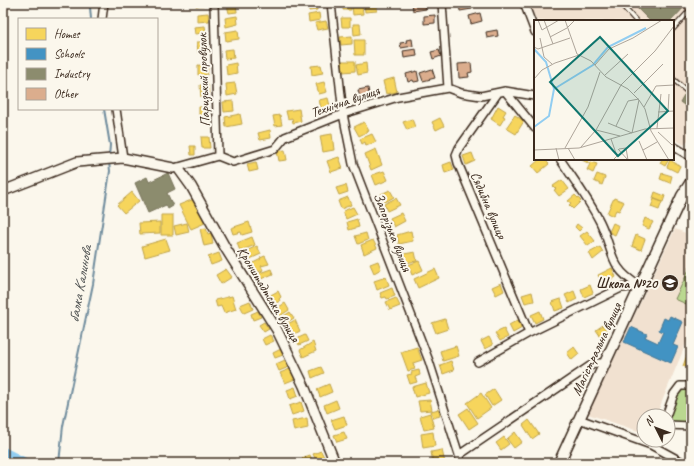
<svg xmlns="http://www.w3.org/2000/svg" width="694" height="466" viewBox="0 0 694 466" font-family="Caveat,sans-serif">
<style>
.built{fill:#f1e1d0}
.green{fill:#bad890;stroke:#7a8157}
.homes{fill:#f6d55c;stroke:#bea249}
.schools{fill:#4393c3;stroke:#417492}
.industry{fill:#8c8c6e;stroke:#746f56}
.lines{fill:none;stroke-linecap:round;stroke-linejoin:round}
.stream{stroke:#6f8c9d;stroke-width:2}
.river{stroke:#91cdf1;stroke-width:12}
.building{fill:#dbad8d;stroke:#3b2a1e}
.service-casing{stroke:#3b2a1e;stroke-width:6}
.minor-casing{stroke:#3b2a1e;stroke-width:10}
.tertiary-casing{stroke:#3b2a1e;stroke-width:12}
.secondary-casing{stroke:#3b2a1e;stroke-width:13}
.service{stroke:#fbf7ec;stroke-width:3.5}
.minor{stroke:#fbf7ec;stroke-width:7}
.tertiary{stroke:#fbf7ec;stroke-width:9}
.secondary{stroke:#fbf7ec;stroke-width:10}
.labels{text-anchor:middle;stroke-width:4;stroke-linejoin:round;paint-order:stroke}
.street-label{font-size:14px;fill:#3b2a1e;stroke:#fbf7ec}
.poi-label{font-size:14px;font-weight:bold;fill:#3b2a1e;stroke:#fbf7ec;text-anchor:end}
.water-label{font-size:15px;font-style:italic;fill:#505353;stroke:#fbf7ec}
.inset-river{fill:none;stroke:#91cdf1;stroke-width:2}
.inset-road{fill:none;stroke:#aea59a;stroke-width:1}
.view{fill:#0f766e;fill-opacity:0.15;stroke:#0f766e;stroke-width:2}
.inset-edge{fill:none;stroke:#3b2a1e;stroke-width:2}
</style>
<rect width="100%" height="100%" fill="#fbf7ec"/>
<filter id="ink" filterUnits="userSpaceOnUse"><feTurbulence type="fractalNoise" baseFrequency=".025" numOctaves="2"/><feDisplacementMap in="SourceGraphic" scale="8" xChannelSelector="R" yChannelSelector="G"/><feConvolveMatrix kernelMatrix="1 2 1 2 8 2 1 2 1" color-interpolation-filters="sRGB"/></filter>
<g filter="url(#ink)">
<path class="built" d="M528,3H691V137L684,145L673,138V21H537Z
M675,229L691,235V331L656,416H644V433L588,414Z"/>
<path class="green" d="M691,265V306L675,299Z
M689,388L691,389V422L668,421C668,413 675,392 682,389C684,389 687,389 689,388Z"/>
<path class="homes" d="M196,3H207V5L196,6Z
M309,3H317V10L309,11Z
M343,3H351V10H343Z
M236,4L237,12L229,13L227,5Z
M362,4L363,14L353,15L352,5Z
M364,4H377V11L365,12Z
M208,13L209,21L197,22V14Z
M319,13L320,20L309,22L308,15Z
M237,16L238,24L226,27L225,18Z
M341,18H350V27H342Z
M326,21L328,28L317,30L315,23Z
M353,24H360L361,34L354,35Z
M205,26L206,33L195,34L194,27Z
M238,30L239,39L226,41L225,32Z
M352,36V44L341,45L340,37Z
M354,40H364V55H355Z
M197,42H207V52L198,53Z
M233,49L234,58L225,59L224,50Z
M342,61H355V71L343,72Z
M236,63L237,73L227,75L226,65Z
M366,63L367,73L358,75L356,65Z
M198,65L208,66L207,75H198Z
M321,65L323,73L312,75L311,66Z
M394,78L397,92L386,94L383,81Z
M324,82L327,92L319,94L316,84Z
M235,83L237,94L227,96L226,84Z
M200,85H208L209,96L201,97Z
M328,98L331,110L322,112L319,100Z
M233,101L234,111L224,112L223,102Z
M498,106L506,111L503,116L505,117L500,125L491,119Z
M199,107H208L209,115H199Z
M299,109L301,121L293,123L292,118L288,119L286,111Z
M240,114L242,124L226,127L225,117Z
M280,115L282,125L275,126L273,116Z
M515,115L524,121L516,134L506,128Z
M440,118L444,126L436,130L432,122Z
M412,119L415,127L407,130L403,122Z
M364,122L369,131L359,136L354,127Z
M270,130L271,138L260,140L258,133Z
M332,134L334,150L323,152L320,136Z
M372,134L376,142L366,146L365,142L362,144L360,139Z
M201,137H209L210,148H202Z
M190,146H195V155H191Z
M376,149L382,165L371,170L365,154Z
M285,150L287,160L279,161L277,151Z
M472,153L475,161L466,165L463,156Z
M339,157L343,168L331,172L327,161Z
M540,159H544L549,164L538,173L532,166Z
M583,159H589L588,163L582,160Z
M662,159H669L665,166L660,163Z
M670,160L680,166L677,172L667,167Z
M256,162L258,170L249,172L247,164Z
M451,162L454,170L445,173L443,165Z
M591,162L597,164L593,173L587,170Z
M384,171L388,180L376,185L372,175Z
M662,173L672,176L670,183L660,179Z
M597,174L605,177L602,185L594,181Z
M562,180L569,189L559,196L554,190L556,189L553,186Z
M346,185L348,192L339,195L336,188Z
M390,190L394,197L385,202L381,194Z
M132,192L139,201L124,213L117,205Z
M655,192L665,196L663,202L653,198Z
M575,195L581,201L573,209L569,205L571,203L568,201Z
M348,197L351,205L341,209L338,201Z
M396,198L400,205L387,211L384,204Z
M614,198L624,202L619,211L616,210L613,216L607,213Z
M194,199L205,223L191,229L179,205Z
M654,199L662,202L659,210L651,207Z
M353,207L357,214L346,219L343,211Z
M401,213L405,221L394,227L390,218Z
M161,215H173V235H161Z
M645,218L653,222L649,229L642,226Z
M691,218V229L687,227Z
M357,219L359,227L349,230L347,222Z
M160,222V233L140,234L139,223Z
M249,222L252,232L242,235L241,232L233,234L231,228Z
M187,223L189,232L176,235L174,226Z
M613,223L619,226L615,235L609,232Z
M577,224L582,228L579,231L575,227Z
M206,228L208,234L211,233L213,244L204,246L200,229Z
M411,231L413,241L399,244L397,235Z
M587,231L595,241L588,246L580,236Z
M366,233L368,240L358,244L355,236Z
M636,235L645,239L641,250L632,246Z
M252,237L255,245L240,251L237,243Z
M166,239L170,250L145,257L142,246Z
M373,240L377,248L364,254L361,245Z
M257,246L261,254L250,259L248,257L245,258L242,253Z
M600,247L603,252L593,260L589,253Z
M415,252L417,261L405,263L404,254Z
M219,253L222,261L211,265L208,257Z
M265,256L269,264L261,266L263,270L258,272L257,270L252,272L249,265L261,259L260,258Z
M378,261L381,269L374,273L370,264Z
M419,261L423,270L412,275L408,265Z
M612,268L616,277L603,285L598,275Z
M226,269L232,277L221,284L216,275Z
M271,269L273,274L256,281L254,275Z
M435,269L439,278L418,288L414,279Z
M386,277L389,285L377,290L374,281Z
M501,283L504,291L496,295L492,287Z
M590,285L593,293L584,297L581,289Z
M392,288L395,296L387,299L386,297L382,298L380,293Z
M278,291L281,297L279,299L280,301L274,304L273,301L270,303L267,297Z
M574,291L577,299L569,303L565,295Z
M532,292L534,301L525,303L522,295Z
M232,296L236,309L224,313L221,306L217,307L215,300Z
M396,298L400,306L390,310L386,302Z
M561,299L564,308L555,311L552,302Z
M250,301L253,309L244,313L240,305Z
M285,303L289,310L280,316L276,309Z
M258,311L261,317L253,320L251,314Z
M540,311L543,319L535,323L531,315Z
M290,312L294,318L284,324L282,319L285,317L284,316Z
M445,319L448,329L436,333L432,323Z
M295,320L300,331L291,336L286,325Z
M518,320L522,328L513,333L509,325Z
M264,322L269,329L264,332L259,325Z
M603,325L609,332L601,337L596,330Z
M504,329L508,337L500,341L495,333Z
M270,335L274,341L265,345L262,339Z
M305,335L308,341L299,345L296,339Z
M489,337L493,345L485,349L481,341Z
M313,342L316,351L303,357L300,350Z
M456,346L459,356L443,361L440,351Z
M417,347L422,360L413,363L415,369L408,371L401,352Z
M574,347L579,354L572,360L567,353Z
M281,349L283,355L275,358L273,353Z
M687,355L691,357L690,368L683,366Z
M285,360L289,367L279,371L276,364Z
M451,361L454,370L443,374L440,365Z
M321,367L324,373L312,378L310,371Z
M290,369L295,379L285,383L280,373Z
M419,370L420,375L415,377L417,382L410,384L407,375L412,374L411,372Z
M426,383L429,393L415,397L412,387Z
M329,384L332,392L320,397L317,389Z
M295,387L298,396L290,399L287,390Z
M494,389L501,400L492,406L485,395Z
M481,393L491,408L477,418L467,403Z
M336,400L339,408L327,413L324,405Z
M430,400L432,410L420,411L418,401Z
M301,402L304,411L292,415L289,406Z
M468,408L478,423L469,429L459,414Z
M439,409L440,416L433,418L431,411Z
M430,413L434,428L424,430L420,416Z
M344,416L347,425L335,429L331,420Z
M307,418L308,428L294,431L292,421Z
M529,420L539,434L532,439L523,425Z
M344,432L347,439L337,442L334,435Z
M433,432L435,446L423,448L421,434Z
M515,432L522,442L514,448L507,439Z
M504,437L509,444L501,450L496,443Z
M442,450L445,463H433L431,452Z
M321,451L325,459L317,462L313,454Z
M310,455L313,463H303L302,458Z"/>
<path class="schools" d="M670,316L683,322L673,345L678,347L671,363L624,342L631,327L647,334L645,337L658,343L663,332L659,330L664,318L668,320Z"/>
<path class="industry" d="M632,3H688L671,21H650Z
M684,95L691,99V104L688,108L680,102Z
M168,173L175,189L167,193L173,206L168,209L166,205L148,213L135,183L147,177L149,182Z"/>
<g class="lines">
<path class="stream" d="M91,19L90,7L91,3
M104,109L110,145L109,157
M59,463L63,426L93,284L110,171L109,162"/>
<path class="river" d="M3,453L23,463"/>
</g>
<path class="building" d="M412,3H425L426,9L413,11Z
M459,3H472V9L460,11Z
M480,13L482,21L471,24L469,16Z
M435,15V23L424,24V16Z
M497,30L498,36L487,38L486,32Z
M412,39L413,46L401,48L400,43L407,42L406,40Z
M416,49L417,56L404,58L403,51Z
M439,50L441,56L433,59L431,52Z
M471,63L472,72L468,73L469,77L459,78L458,64Z
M432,69L435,78L423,81L420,73Z
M417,71L419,81L414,82L413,80L408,82L406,74Z
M368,88L370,99L361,101L358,90Z"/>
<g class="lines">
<g class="service-casing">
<path id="service" d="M620,3L636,21
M673,29L691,9
M673,79L691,95"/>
</g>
<g class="minor-casing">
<path id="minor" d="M214,3L218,156
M331,3L343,114L353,164L429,361L459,455L460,463
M442,3L448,88
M524,3L535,32
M102,19L104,3
M505,91L535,128
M498,93L459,148L456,155L458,163L529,333
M116,109L123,158
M673,146L691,157
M560,159C574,180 589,200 600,222C614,251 608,268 640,286
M175,168L218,156L233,162L275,149L285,137L343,114L398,97L448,88L461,93L481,96L505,91L535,96
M478,362L529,333L621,288L640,286
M666,416L674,394L680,386H691
M579,419L651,445L684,463
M668,425L691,426
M459,455L590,366L595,363H604"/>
</g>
<g class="tertiary-casing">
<path id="tertiary" d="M178,168L191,186L226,249L277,330L304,386L335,463
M3,191L77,162L123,158L173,168"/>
</g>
<g class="secondary-casing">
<path id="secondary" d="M559,463L662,239L682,196L691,182"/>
</g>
<use href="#service" class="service"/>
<use href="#minor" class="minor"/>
<use href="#tertiary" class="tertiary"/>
<use href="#secondary" class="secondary"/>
</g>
</g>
<defs>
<g id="school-disc" transform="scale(0.9)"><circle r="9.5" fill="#3b2a1e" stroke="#fbf7ec"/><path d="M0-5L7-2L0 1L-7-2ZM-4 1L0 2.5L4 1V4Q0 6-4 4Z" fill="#fff"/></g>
</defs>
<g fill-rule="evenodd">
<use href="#school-disc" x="670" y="283"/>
</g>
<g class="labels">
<g class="street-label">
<text transform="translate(203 80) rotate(-92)" y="5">Паризький провулок</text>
<text transform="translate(345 101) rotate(-19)" y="5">Технічна вулиця</text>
<text transform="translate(489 205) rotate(67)" y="5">Сядибна вулиця</text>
<text transform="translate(393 232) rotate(69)" y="5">Запорізька вулиця</text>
<text transform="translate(269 294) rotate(59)" y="5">Кронштадтська вулиця</text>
<text transform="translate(596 349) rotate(-65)" y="5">Магістральна вулиця</text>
</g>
<g class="poi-label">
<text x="657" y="288">Школа №20</text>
</g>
<g class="water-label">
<text transform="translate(80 284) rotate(-80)" y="5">балка Калинова</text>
</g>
</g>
<g transform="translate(534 20)">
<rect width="140" height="140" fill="#fbf7ec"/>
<path class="inset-river" d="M0,29L12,42L20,69L15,96L0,107M20,69L59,45L74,27L112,8"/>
<path class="inset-road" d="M4,0L8,10L25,0M10,0L19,24M31,0L43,34L57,41L72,57L94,69L105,80L111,89L117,111L135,140M16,17L33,8L41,0M6,18L10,37L18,44M0,27L4,29L36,18M61,45L75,29L99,18L128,0M71,55L94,34M0,59L8,50L21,43L45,35M100,73L129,44M110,87L122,66L140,65M124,92L140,91M134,92L135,74M74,103L98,113L105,80M82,106L94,81L105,79M123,108L127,74M62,110L86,116M124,112L138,125L140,124M77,119L83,136L79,140M105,121L113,140M47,127L62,110L87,65L121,31L140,6M22,128L25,140M31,128L54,87L66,52M34,128L41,140M84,129L94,140M85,129L92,128L94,140M0,130L45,128L111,109L140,108M109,130L123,122"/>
<path class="view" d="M66,17L134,91L84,136L16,62Z"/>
<rect width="140" height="140" class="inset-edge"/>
</g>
<rect width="694" height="466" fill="none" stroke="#fbf7ec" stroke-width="16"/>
<rect x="8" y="8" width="678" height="450" fill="none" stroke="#3b2a1e" stroke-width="1.5" filter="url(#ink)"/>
<rect x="18" y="18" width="140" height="92" fill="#fbf7ec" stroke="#aea59a"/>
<rect x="26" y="28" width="20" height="12" fill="#f6d55c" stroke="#aea59a"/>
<text x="54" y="38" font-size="12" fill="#3b2a1e">Homes</text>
<rect x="26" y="48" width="20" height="12" fill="#4393c3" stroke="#aea59a"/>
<text x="54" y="58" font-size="12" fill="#3b2a1e">Schools</text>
<rect x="26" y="68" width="20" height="12" fill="#8c8c6e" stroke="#aea59a"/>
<text x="54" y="78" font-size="12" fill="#3b2a1e">Industry</text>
<rect x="26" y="88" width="20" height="12" fill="#dbad8d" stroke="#aea59a"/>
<text x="54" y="98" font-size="12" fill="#3b2a1e">Other</text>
<g transform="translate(656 428) rotate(312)"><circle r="19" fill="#fbf7ec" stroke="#aea59a"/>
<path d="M0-3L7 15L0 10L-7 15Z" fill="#3b2a1e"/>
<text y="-6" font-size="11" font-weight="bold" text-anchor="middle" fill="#3b2a1e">N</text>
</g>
</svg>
